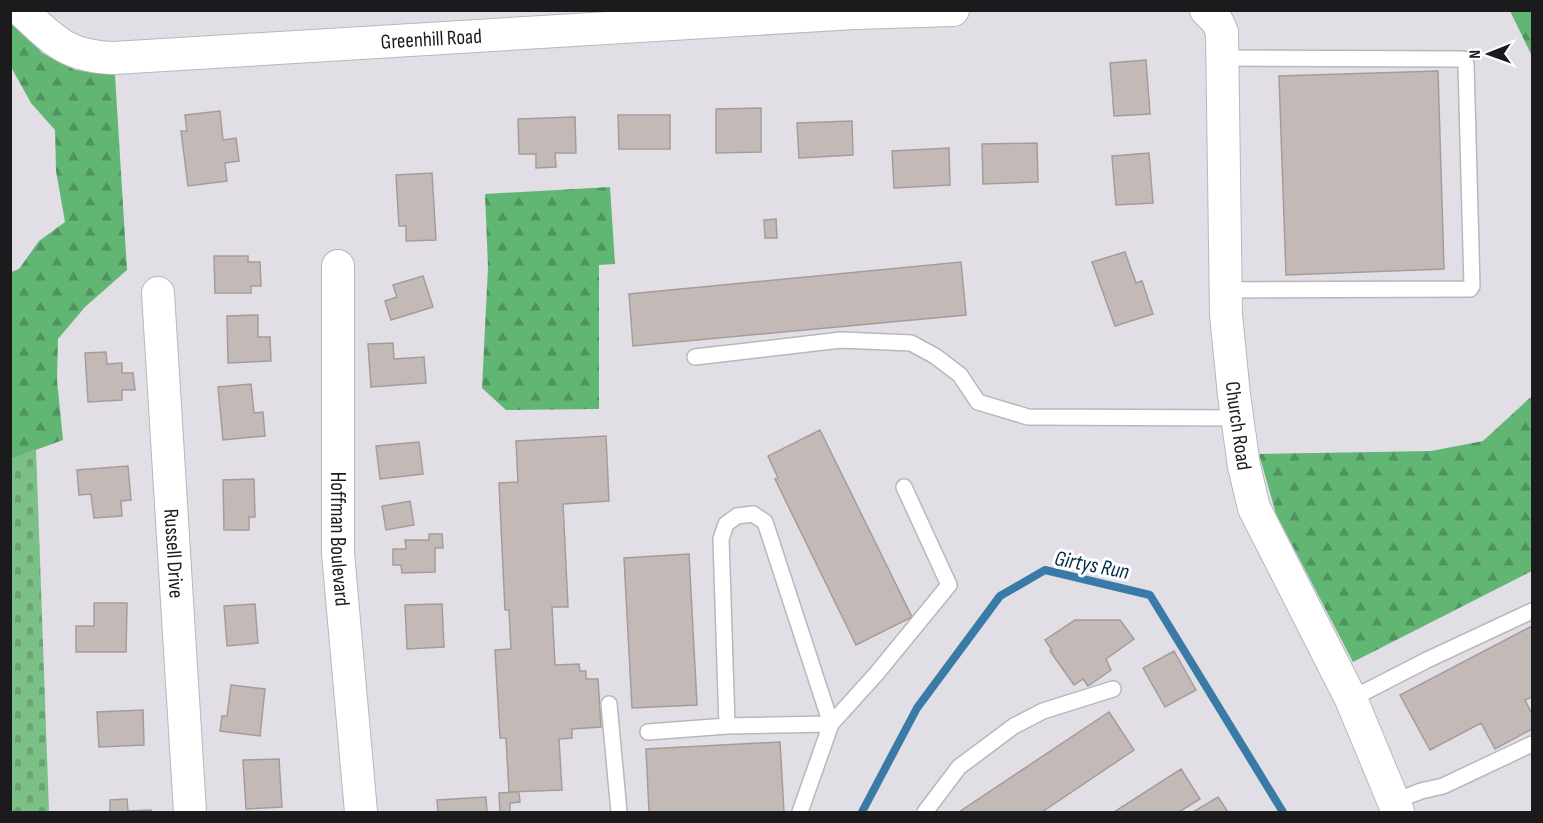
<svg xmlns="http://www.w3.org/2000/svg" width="1543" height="823" viewBox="0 0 1543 823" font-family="'Sofia Sans Condensed',sans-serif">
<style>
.forest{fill:url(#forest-firs)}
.cemetery{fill:url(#cemetery-stones)}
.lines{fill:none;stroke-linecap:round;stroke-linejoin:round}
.stream{stroke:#3a7aa7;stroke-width:8}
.building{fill:#c3bab8;stroke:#a59c9a;stroke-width:1.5}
.lane-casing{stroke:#b9b6bd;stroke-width:18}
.street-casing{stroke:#b9b6bd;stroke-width:34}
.lane{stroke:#fff;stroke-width:15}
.street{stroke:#fff;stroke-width:32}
.labels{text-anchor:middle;stroke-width:6;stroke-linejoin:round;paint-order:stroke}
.street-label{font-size:21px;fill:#1b1a1c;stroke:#fff}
.water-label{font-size:22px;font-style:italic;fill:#052d47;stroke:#fff}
</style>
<defs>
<pattern id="forest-firs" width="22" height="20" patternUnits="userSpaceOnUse" patternTransform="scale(1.5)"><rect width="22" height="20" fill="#62b674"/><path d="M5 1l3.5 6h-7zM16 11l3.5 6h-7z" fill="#50935e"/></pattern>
<pattern id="cemetery-stones" width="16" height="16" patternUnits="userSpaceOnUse" patternTransform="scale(1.5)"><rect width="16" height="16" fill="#7bc087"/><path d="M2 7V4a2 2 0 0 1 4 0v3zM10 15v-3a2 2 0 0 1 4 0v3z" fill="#6aa474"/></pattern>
</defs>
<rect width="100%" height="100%" fill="#e1dee5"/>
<path class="forest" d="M1510,11H1532V56Z
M11,17L42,53L75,70L115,75L127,270L85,307L58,339L57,380L63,440L11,459V272L19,269L39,241L65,222L56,171L55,130L31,103L11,67Z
M610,187L615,264L599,265V409L506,410L482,388L488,267L485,194Z
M1532,396V571L1353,662L1276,514L1259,454L1431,451L1483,441Z"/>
<path class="cemetery" d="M36,449L49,812H11V459Z"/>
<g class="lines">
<path class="stream" d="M862,812L917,708L1000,596L1045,570L1150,595L1283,812"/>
</g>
<path class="building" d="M1146,60L1150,114L1114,116L1110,63Z
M1438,71L1444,269L1286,275L1279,76Z
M761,108V152L716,153V109Z
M220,111L223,140L236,138L239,161L225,163L227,181L188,186L181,131H187L185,115Z
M618,115H670V149H619Z
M575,117L576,153H555L556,167L536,168V154H519L518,119Z
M852,121L853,155L799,158L797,123Z
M1037,143L1038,182L983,184L982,144Z
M949,148L950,185L894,188L892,151Z
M1149,153L1153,203L1116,205L1112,156Z
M432,173L436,240L406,241V226H399L396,175Z
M776,219L777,238H765L764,220Z
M1125,252L1136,283L1142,281L1153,314L1115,326L1092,262Z
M214,256H248V262H260L261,286H251V293H215Z
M961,262L966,315L633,346L629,294Z
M423,276L433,307L391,320L385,301L397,297L393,285Z
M258,315V337H270L271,361L228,363L227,316Z
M393,343L394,359L424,357L426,383L371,387L368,344Z
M106,352L107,364L122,363V373H133L135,390H122V400L88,402L85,353Z
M251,384L254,413L263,412L265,436L223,440L218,387Z
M820,430L912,617L856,645L775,479L778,478L768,456Z
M606,436L609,501L563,504L568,607H552L555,665L579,664L580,671H586V679H598L601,727L572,729V738L559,739L562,790L509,792L506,738H500L495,650L511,649L509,610H505L499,483L518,482L516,441Z
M419,442L423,474L380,479L376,446Z
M128,466L131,500L121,501L122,516L94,518L91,494L79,495L77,470Z
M254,479L255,517H249V530H224L223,480Z
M410,501L414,525L386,530L382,506Z
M429,534H442L443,548H435V572L402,573L401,565H393V549H406L405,540H429Z
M689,554L697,705L632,708L624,558Z
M94,603H127L126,652H76V626H94Z
M255,604L258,643L227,646L224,606Z
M442,604L444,647L407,649L405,605Z
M1075,620H1120L1134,639L1106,659L1111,670L1088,686L1083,679L1074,685L1050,651L1052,650L1045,640Z
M1532,626V697L1525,700L1532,714V729L1495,749L1481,723L1430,750L1400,695Z
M1174,651L1196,690L1165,707L1143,668Z
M231,685L265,689L260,736L220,731L222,716H227Z
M143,710L144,745L99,747L97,712Z
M1109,712L1134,750L1042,812H959Z
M780,742L784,812H649L646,749Z
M279,759L282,807L246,809L243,760Z
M1181,769L1200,799L1179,812H1114Z
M519,792L520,802L510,803V812H500L499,793Z
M486,797L487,812H438L437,800Z
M1218,797L1228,812H1193Z
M127,799L128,811L151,810V812H110V800Z"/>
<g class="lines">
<g class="lane-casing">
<path id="lane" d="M1222,58L1463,59L1466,64L1472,286L1470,289L1226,290
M695,357L841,340L911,343L935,356L960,375L978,402L1028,417L1237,418
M1351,699L1427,660L1532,611
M609,704L619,812
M727,726L721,539L726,524L737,516L753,514L765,522L831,724L800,812
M648,732L727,726L831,724L877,673L949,585L904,487
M1393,802L1421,791L1443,786L1532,744
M925,812L959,767L1014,726L1043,711L1113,689"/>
</g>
<g class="street-casing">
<g id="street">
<path id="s1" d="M21,10C53,40 67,57 114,58L854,13L855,10"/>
<path id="s2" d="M1206,10L1217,21L1222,32L1226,315L1234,395L1244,466L1254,508L1351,699L1398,812"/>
<path d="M854,13L953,10"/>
<path id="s3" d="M338,266V553L361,812"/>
<path id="s4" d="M158,293L190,812"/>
</g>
</g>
<use href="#lane" class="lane"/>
<use href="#street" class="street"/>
</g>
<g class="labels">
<g class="street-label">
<text dy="7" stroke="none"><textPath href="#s1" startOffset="426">Greenhill Road</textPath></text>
<text dy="7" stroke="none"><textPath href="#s2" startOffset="422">Church Road</textPath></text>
<text dy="7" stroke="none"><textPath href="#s3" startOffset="273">Hoffman Boulevard</textPath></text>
<text dy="7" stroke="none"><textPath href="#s4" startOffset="261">Russell Drive</textPath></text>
</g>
<g class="water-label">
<text transform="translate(1092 564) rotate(11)" y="8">Girtys Run</text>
</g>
</g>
<rect width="1543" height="823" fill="none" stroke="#1b1a1c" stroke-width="24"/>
<g transform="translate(1489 54) rotate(269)" stroke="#ffffff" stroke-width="4.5" paint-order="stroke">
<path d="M0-4.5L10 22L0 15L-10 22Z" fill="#1b1a1c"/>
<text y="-9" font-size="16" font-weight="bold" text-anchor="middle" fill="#1b1a1c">N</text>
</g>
</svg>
